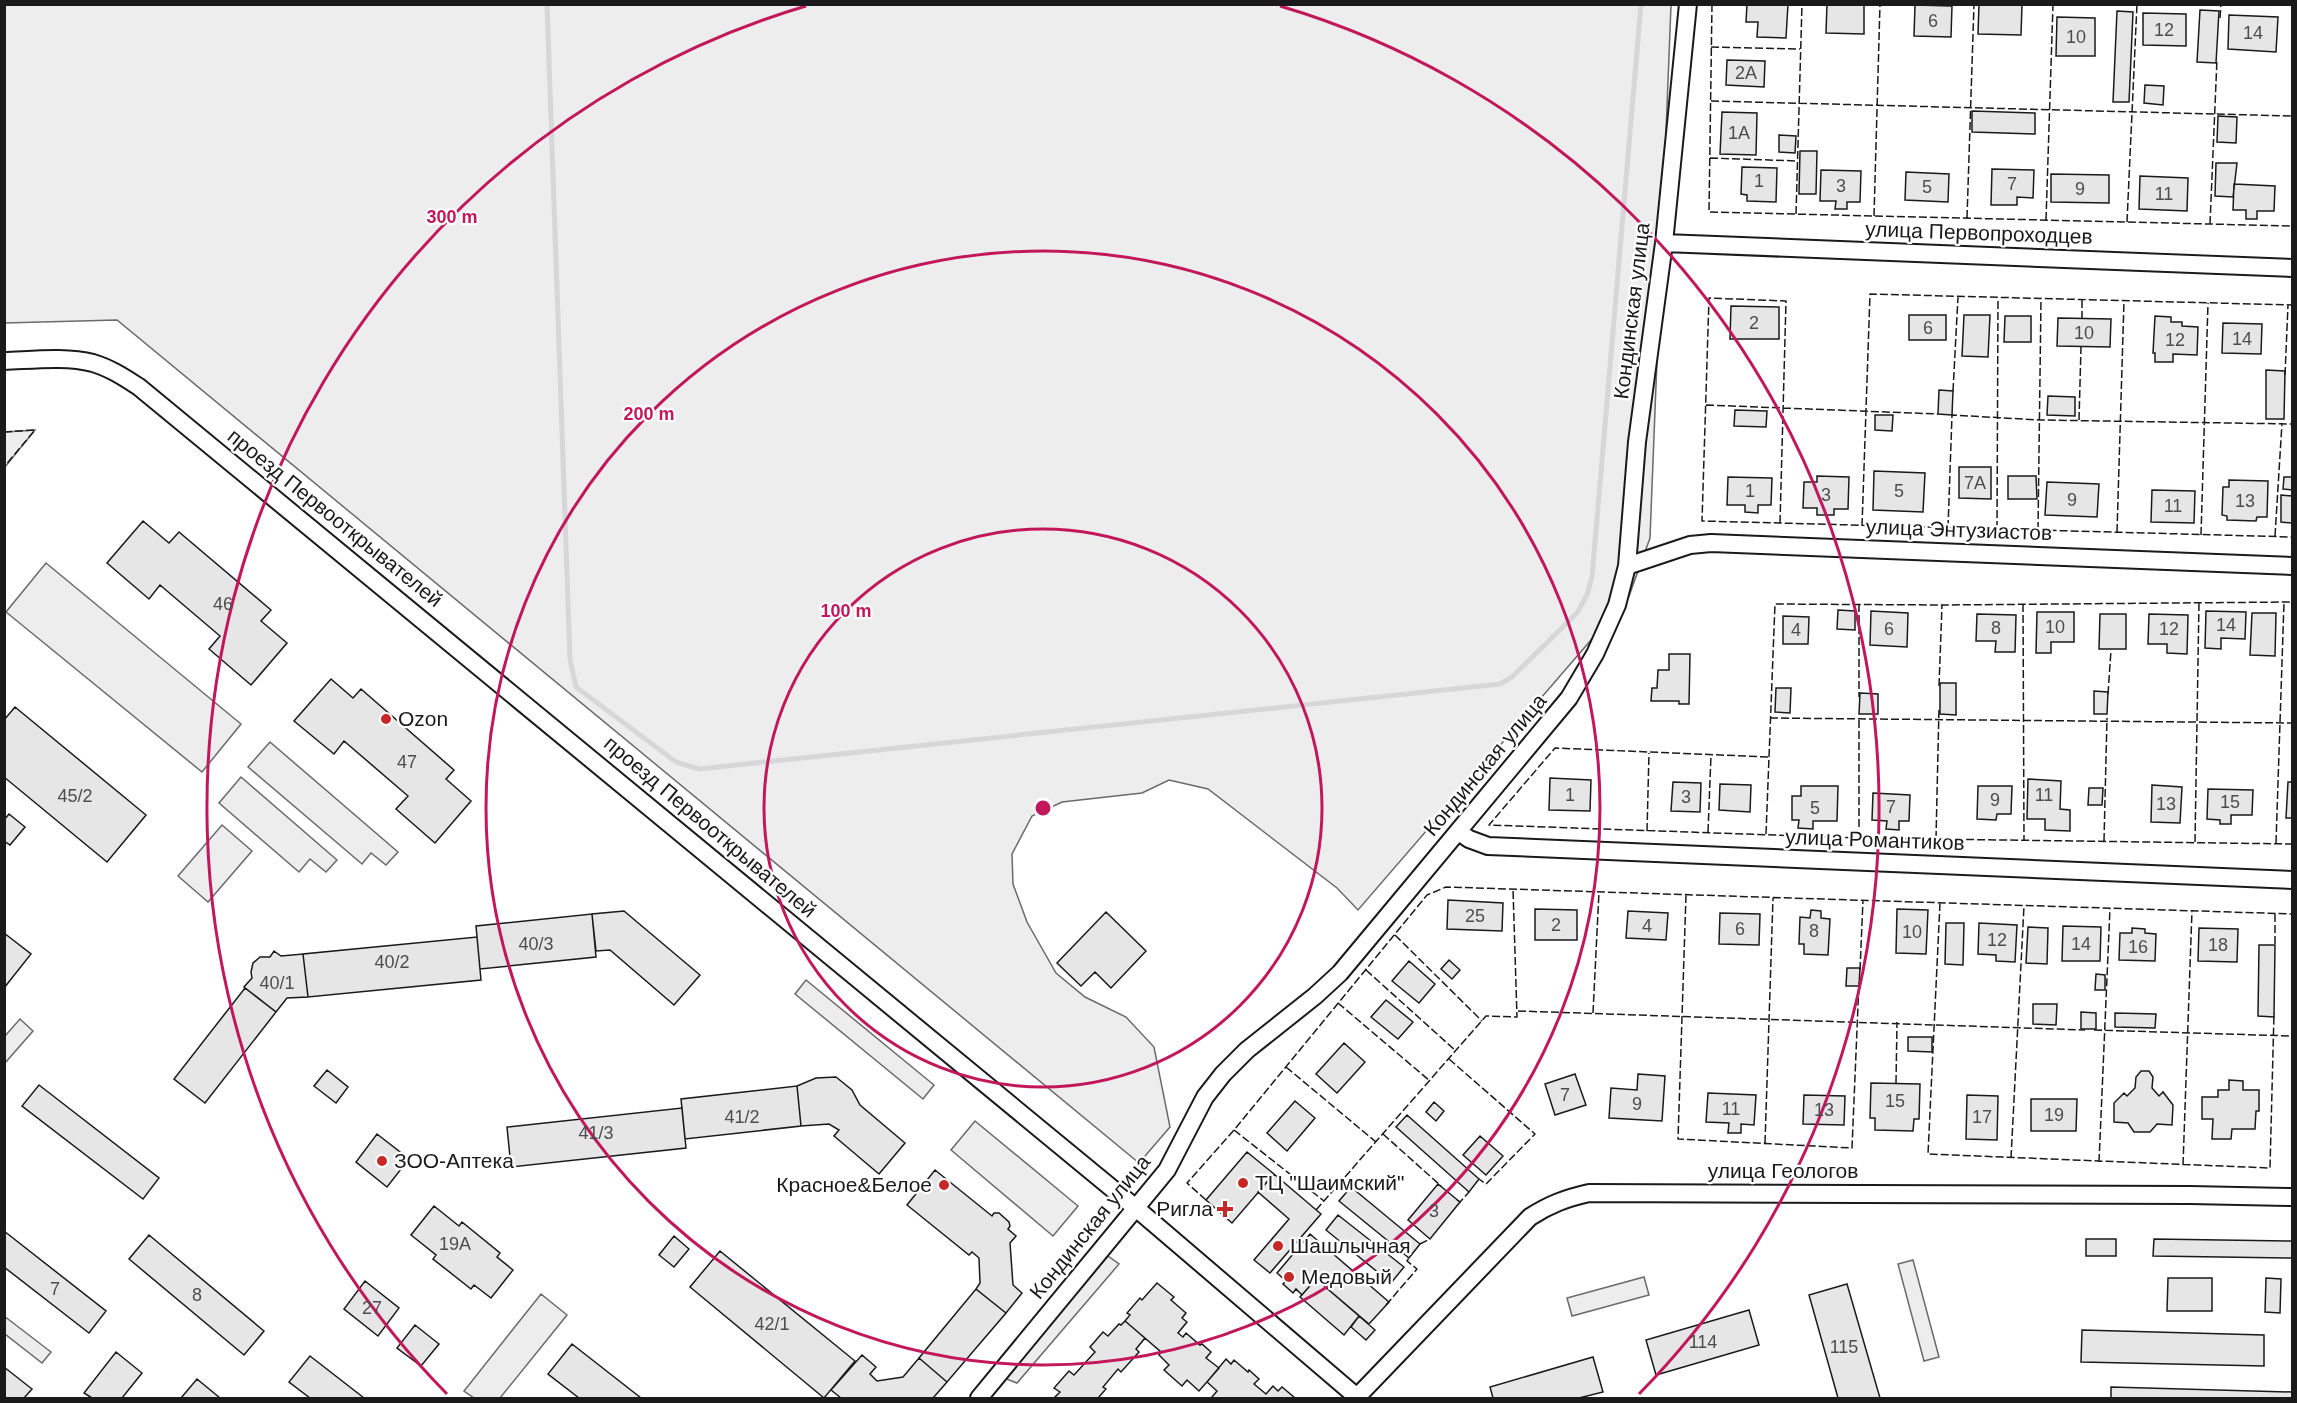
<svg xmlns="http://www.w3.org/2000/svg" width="2297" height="1403" viewBox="0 0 2297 1403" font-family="Helvetica,sans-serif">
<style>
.built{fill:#ededed;stroke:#6a6a6a;stroke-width:1.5}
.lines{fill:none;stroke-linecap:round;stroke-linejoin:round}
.stream{stroke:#d7d7d7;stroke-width:5}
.building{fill:#e6e6e6;stroke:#1a1a1a;stroke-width:1.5}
.minor-casing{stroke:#1a1a1a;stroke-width:20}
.minor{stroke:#fff;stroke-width:16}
.fence{stroke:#1a1a1a;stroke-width:1.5;stroke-dasharray:8 3;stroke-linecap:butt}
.ring{fill:none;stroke:#c2185b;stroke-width:3}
.poi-dot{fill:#c62828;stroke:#fff;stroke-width:2}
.labels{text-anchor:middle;stroke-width:4.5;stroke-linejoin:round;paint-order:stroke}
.number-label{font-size:18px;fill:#4d4d4d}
.street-label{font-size:21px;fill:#1a1a1a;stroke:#fff}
.poi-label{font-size:21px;fill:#1a1a1a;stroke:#fff;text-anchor:start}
.centre{fill:#c2185b;stroke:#fff;stroke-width:3}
.ring-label{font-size:18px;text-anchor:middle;font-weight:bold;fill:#c2185b;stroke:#fff;stroke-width:4.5;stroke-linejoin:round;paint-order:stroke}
</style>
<rect width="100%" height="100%" fill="#fff"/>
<path class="built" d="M4,5H1671L1650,538L1629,596L1358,910L1337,888L1208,789L1169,780L1142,793L1062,802L1032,816L1012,854L1013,884L1027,922L1056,973L1085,997L1126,1017L1154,1047L1170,1127L1139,1163L117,320L5,323Z
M35,430L5,467V432Z
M46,563L241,724L202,772L6,612Z
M270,742L398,852L386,865L371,853L362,864L248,767Z
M241,777L337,860L326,872L310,859L299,872L219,803Z
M222,825L252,851L208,902L178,876Z
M806,980L934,1085L923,1099L795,994Z
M20,1019L33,1031L5,1063V1036Z
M975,1121L1078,1206L1053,1236L951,1150Z
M1108,1256L1119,1264L1017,1383L1004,1378Z
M1913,1260L1939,1357L1924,1361L1898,1264Z
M1644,1277L1649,1295L1572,1316L1567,1298Z
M541,1294L567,1315L500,1398H474L464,1391Z
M4,1316L51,1352L42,1363L5,1334Z"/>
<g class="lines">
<path class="stream" d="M547,4L570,659L576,687L676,762L699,769L1500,684L1512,677L1577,613L1587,595L1592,577L1641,4"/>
</g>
<path class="building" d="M1747,4H1788L1786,38L1757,37L1758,22H1746Z
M1827,4H1864V34L1826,33Z
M1979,4L2022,5L2021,35L1978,34Z
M1915,5L1952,6L1951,37L1914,36Z
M2200,10L2219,11L2216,63L2197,62Z
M2117,11L2133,12L2129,102H2113Z
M2143,13L2186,14V46L2143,45Z
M2229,15L2278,17L2276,52L2228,49Z
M2057,17L2095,18V56H2056Z
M1727,60L1765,61L1764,87L1726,85Z
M2145,85L2164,86L2163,105L2144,103Z
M1972,111L2035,113V134L1972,132Z
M1722,112L1757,113L1756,155L1720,154Z
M2218,116L2237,117L2236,143L2217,142Z
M1779,135L1796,136L1795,153L1779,152Z
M1800,151H1817L1816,194H1799Z
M2216,163H2237L2233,197L2215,196Z
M1742,167L1777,168L1776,202L1747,201V195L1741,194Z
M1992,169L2034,170L2033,198L2017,197V205H1991Z
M1821,170L1861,171L1860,202H1847V209H1835L1836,201H1820Z
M1906,172L1949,174L1948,202L1905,200Z
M2051,174L2109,175V203L2051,202Z
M2140,176L2188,178L2187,211L2139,209Z
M2234,184L2275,186L2274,211H2257V219H2246V210H2233Z
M1731,306L1779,307V339H1730Z
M1909,315H1946V340H1909Z
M1964,315H1990L1988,357L1962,356Z
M2005,316H2031V342H2004Z
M2155,316L2171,317V322H2182V326L2198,327L2197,355L2173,354V362H2155V353H2153Z
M2058,318L2111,319L2110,347L2057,346Z
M2223,323L2262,324L2261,354L2222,353Z
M2266,370L2285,371L2284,419H2266Z
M1939,390L1953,391L1952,415L1938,414Z
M2048,396L2075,397V416L2047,415Z
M1735,410L1767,411L1766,427L1734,426Z
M1875,415H1893L1892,431L1875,430Z
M1959,467H1991V499L1959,498Z
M1874,471L1925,473L1923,512L1873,510Z
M1817,476L1849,477L1848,509H1834V515H1817V508H1803L1804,482H1817Z
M2008,476H2036L2037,499H2008Z
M1728,477L1772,478L1771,505H1758V513L1745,512V505H1727Z
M2284,477H2292V490L2283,489Z
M2229,480L2268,481L2267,517H2257L2256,521L2227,520V516L2222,515L2223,487H2229Z
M2047,482L2099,484L2097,517L2045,515Z
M2152,490L2195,491L2194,523L2151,522Z
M2281,495L2292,496V523L2281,522Z
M143,521L169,543L179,532L271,610L261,621L287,643L251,685L209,649L220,636L160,585L149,599L107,563Z
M1838,610L1855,611V630L1837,629Z
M1871,611L1908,613L1907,647L1870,645Z
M2206,611L2246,612L2245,639L2221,638V649L2205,648Z
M2037,612H2074V642H2051V653H2036Z
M2252,613H2276L2275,656L2250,655Z
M1977,614L2016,615L2015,652H1995L1996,641H1976Z
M2100,614H2126V649H2099Z
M2149,614L2188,615L2187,654L2167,653V644H2148Z
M1783,616L1809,617L1808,644H1783Z
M1669,654H1690L1689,704H1679V701H1651L1652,688H1657L1658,670H1669Z
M331,679L353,698L361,689L454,770L446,779L471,801L435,843L396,809L408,796L344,741L334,754L294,721Z
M1940,683H1956V715L1940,714Z
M1776,688H1791L1790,713L1775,712Z
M2094,691L2108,692L2107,714H2094Z
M1860,693L1878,694V714H1859Z
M15,707L146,815L107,862L4,777V720Z
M1550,778L1591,780L1590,811L1549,810Z
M2028,779L2061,781L2060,809L2070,810V831L2045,830V819H2027Z
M1673,782L1701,783L1700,812L1671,811Z
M2288,782H2292V818H2286Z
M1720,784L1751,785L1750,812L1719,810Z
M2152,785L2182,787L2180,823L2151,822Z
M1801,786H1838L1837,821H1813V829L1798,828L1799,820H1792V796H1801Z
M1978,786H2012L2011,814H1997L1996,820L1977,819Z
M2089,788H2103L2102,805H2088Z
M2208,789L2253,790L2252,815H2231V824H2220V820L2207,819Z
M1873,793L1910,795L1909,821H1899V830L1886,829L1887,821L1872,820Z
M9,814L25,827L10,845L4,841V820Z
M1448,900L1503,903L1502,931L1447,929Z
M1535,909L1577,910V940H1535Z
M1897,909L1928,910L1926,954L1896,953Z
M1811,910L1821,911V918L1830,919L1828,955L1804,954V944H1799L1800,917L1810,918Z
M624,911L700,975L674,1005L610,950L596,951L592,914Z
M1628,911L1668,913L1666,940L1626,938Z
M1106,912L1146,951L1111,988L1095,972L1081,986L1057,963Z
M1720,913L1760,914L1759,945L1719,944Z
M592,914L596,957L480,969L476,926Z
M1946,923H1964L1963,965L1945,964Z
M1979,923L2017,925L2015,962L1996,961V955L1978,954Z
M2063,926L2101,927L2100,961H2062Z
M2028,927L2048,928L2047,964L2026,963Z
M2132,928L2145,929V933L2156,934L2155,961L2119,960L2120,933H2132Z
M2199,928L2238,929L2237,962L2198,961Z
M4,933L31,954L4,988Z
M477,937L481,980L308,997L303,954Z
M2259,945H2275L2274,1017L2258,1016Z
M274,951L281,956L303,954L308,997L287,998L276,1012L244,987L252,978L251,972L253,963L260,957H270Z
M1449,960L1460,970L1452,979L1441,969Z
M1409,961L1435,984L1419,1003L1392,981Z
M1847,968H1860L1859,986H1846Z
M2096,974L2105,975V990H2095Z
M245,988L276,1012L205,1103L174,1079Z
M1386,1000L1413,1022L1398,1039L1371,1017Z
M2033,1004H2057L2056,1025L2033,1024Z
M2081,1012L2096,1013V1029H2081Z
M2115,1013L2156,1014L2155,1028L2115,1027Z
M1908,1037H1932V1052L1908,1051Z
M1344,1043L1365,1062L1337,1093L1316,1074Z
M327,1070L348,1087L336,1103L314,1086Z
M2141,1071H2149L2153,1077L2152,1088L2159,1096L2163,1092L2173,1105L2172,1125L2157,1124L2150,1132H2134L2128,1123L2114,1122V1103L2124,1093L2127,1096L2135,1088L2136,1077Z
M1575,1074L1586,1105L1555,1115L1545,1084Z
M1638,1074L1665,1076L1662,1121L1609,1118L1611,1088L1637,1090Z
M836,1077L852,1090L860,1105L905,1143L879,1174L834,1136L839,1130L829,1124L801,1126L797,1086L816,1078Z
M2229,1080L2243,1081V1090H2259V1111H2256L2255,1129H2232L2231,1139H2212L2213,1119H2202V1097H2218V1090H2229Z
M1871,1083L1920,1084L1919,1119H1914L1913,1131L1875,1130V1118H1870Z
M39,1085L159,1178L143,1199L22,1106Z
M797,1086L801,1126L685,1139L681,1099Z
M1708,1093L1756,1095L1754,1125L1741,1124V1133H1728L1729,1123L1706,1122Z
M1804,1095L1845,1096L1844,1125L1803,1124Z
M1967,1095L1998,1096L1997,1140L1966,1139Z
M2031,1099H2077L2076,1131H2031Z
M1295,1101L1315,1118L1287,1151L1267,1133Z
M1434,1102L1444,1111L1436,1121L1426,1112Z
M682,1108L686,1148L511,1167L507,1127Z
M1407,1115L1479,1179L1469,1192L1396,1127Z
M377,1134L409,1159L387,1187L356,1162Z
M1480,1136L1503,1156L1486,1175L1463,1155Z
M1247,1152L1274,1174L1232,1223L1206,1200Z
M935,1170L992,1216L994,1213H999L1009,1222L1010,1226L1008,1229L1016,1236L1010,1243L1013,1285L1022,1293L1006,1313L976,1289L980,1283L979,1258L972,1252L969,1255L907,1205Z
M1274,1174L1321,1214L1270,1273L1254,1260L1289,1219L1258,1192Z
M1438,1184L1460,1202L1430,1239L1408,1220Z
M1351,1187L1420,1244L1409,1258L1339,1201Z
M434,1206L459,1226L462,1222L500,1253L497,1257L513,1270L491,1298L474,1285L471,1289L433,1259L436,1255L411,1235Z
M1338,1215L1404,1267L1391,1283L1326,1230Z
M4,1231L106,1311L89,1333L4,1267Z
M1310,1234L1389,1302L1369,1324L1316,1279L1302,1295L1296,1289L1293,1293L1283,1284L1286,1281L1277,1273Z
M149,1235L264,1331L244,1355L129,1259Z
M674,1236L689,1249L674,1267L659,1255Z
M2086,1239H2116V1256H2086Z
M2154,1239L2292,1241V1258L2153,1256Z
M720,1251L855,1361L824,1398L690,1287Z
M2168,1278H2212V1311H2167Z
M2266,1278L2281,1279L2280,1313L2265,1312Z
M1316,1279L1359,1316L1344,1335L1300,1297Z
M365,1281L399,1308L378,1336L344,1309Z
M1157,1283L1174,1297L1171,1300L1186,1313L1182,1318L1187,1322L1178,1333L1183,1337L1186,1333L1200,1345L1202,1344L1211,1352L1206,1358L1219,1368L1199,1391L1187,1380L1182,1386L1164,1370L1169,1365L1159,1355L1161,1352L1125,1321L1130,1315L1127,1313L1140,1298L1142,1300Z
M1847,1284L1880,1398H1838L1809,1295Z
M976,1289L1006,1313L947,1382L919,1358Z
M1749,1310L1759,1345L1656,1375L1646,1340Z
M1359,1316L1375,1330L1366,1340L1351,1327Z
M1125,1321L1145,1338L1136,1349L1139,1352L1121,1372L1118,1369L1103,1387L1106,1389L1098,1398H1054L1060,1392L1054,1388L1069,1371L1074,1375L1095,1352L1090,1347L1103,1332L1108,1336L1119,1324L1121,1325Z
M415,1325L439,1344L421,1366L397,1348Z
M2082,1330L2264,1335V1366L2081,1362Z
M572,1344L641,1398H579L548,1374Z
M116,1352L142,1373L122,1398H92L84,1393Z
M862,1355L876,1367L870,1374L877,1381L903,1377L919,1358L947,1382L933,1398H841L831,1390Z
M310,1356L364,1398H310L289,1382Z
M1593,1357L1603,1392L1579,1398H1493L1490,1387Z
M1226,1359L1231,1364L1234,1360L1248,1372L1249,1370L1259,1379L1254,1384L1266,1394L1273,1386L1278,1391L1282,1387L1295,1398H1214L1212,1397L1217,1391L1207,1382Z
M4,1367L32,1389L24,1398H4Z
M197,1379L220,1398H181Z
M2111,1387L2292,1392V1398H2111Z"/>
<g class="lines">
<g class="minor-casing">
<path id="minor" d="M1664,243L2292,268
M4,361C33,360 66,356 93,363C110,368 125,378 139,387L1137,1209L1357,1397L1530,1217C1550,1204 1567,1198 1589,1193L2190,1195L2292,1197
M1627,566L1690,545L1711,543L2292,566
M1459,832L1469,839L1488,846L2292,880
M979,1398L1167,1170L1205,1097L1223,1074L1247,1050L1315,996L1340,973L1569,698L1595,654L1617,605L1627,566L1637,442L1664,243L1688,4"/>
</g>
<use href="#minor" class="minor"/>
<path class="fence" d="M1712,4L1709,212L2292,226
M2268,4L2292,5
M2220,18L2221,4
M1711,47L1800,49
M1711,101L2292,116
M1710,158L1798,161
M1796,214L1802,4
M1874,216L1880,4
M1967,218L1974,4
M2046,220L2053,4
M2127,222L2137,4
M2210,224L2217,59
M2082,319V300
M2285,375L2288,305
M1953,391L1958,297
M1706,405L1938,414
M2079,420L2081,347
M4,432L35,430L4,467
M1780,523L1786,301L1709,298L1702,521L1780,523L2292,537
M1862,526L1870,294L2292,305
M1948,528L1952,415L2040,420L2292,424
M1997,529L1998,298
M2038,530L2041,299
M2117,532L2124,301
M2201,535L2208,303
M2275,536L2282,423
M1859,604V697
M2023,604L2024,840
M1939,686L1942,605
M2108,694L2111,650
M1770,718L2292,723
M1768,757L1555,748L1489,825L1859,838L2292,844
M1647,831L1649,753
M1708,832L1711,755
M1766,834L1775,604L1942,605L2292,602
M1859,838V718
M1936,839L1939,707
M2104,841L2107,718
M2195,842L2199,602
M2276,843L2284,602
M1686,895L1678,1139L1852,1148L1859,982
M1940,903L1928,1154L2270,1168L2274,1013
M2275,914V947
M1395,935L1482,1021
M1366,970L1456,1051
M1860,970L1863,900
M1338,1003L1430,1081
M1518,1011L2085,1030
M1593,1013L1599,892
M2094,1030L2292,1036
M1449,1059L1535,1134L1486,1184L1479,1179
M1286,1067L1376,1142
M1896,1083L1897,1022
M1234,1130L1324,1201
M1383,1134L1441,1186
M1765,1143L1773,898
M2011,1158L2024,906
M2099,1162L2110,908
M2183,1165L2192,910
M1206,1200L1187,1183L1234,1130L1427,895L1446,887L2292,914
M1457,1200L1460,1202L1469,1192
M1316,1210L1486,1016L1517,1017L1513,889
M1420,1244L1430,1239
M1386,1305L1417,1269L1407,1261L1409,1258"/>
</g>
<g class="ring">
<circle cx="1043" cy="808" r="279"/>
<circle cx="1043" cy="808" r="557"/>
<path d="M447 1394A836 836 0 0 1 806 6M1280 6A836 836 0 0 1 1639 1394"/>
</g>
<g class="poi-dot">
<circle cx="386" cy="719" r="6"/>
<circle cx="382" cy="1161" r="6"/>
<circle cx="1243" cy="1183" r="6"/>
<circle cx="944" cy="1185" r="6"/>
<path d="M1222 1200h6v6h6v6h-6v6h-6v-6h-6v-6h6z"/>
<circle cx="1278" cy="1246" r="6"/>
<circle cx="1289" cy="1277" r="6"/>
</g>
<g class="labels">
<g class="number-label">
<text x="1933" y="27">6</text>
<text x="2164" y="36">12</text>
<text x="2253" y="39">14</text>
<text x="2076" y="43">10</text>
<text x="1746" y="79">2А</text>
<text x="1739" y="139">1А</text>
<text x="1759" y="187">1</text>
<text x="2012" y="190">7</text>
<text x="1841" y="192">3</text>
<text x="1927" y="193">5</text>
<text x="2080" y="195">9</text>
<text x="2164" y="200">11</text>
<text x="1754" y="329">2</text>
<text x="1928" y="334">6</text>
<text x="2084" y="339">10</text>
<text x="2242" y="345">14</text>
<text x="2175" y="346">12</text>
<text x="1975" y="489">7А</text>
<text x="1750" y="497">1</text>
<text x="1899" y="497">5</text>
<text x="1826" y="501">3</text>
<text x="2072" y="506">9</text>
<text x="2245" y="507">13</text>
<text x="2173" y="512">11</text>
<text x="223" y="610">46</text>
<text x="2226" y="631">14</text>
<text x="2055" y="633">10</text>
<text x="1996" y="634">8</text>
<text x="1889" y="635">6</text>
<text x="2169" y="635">12</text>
<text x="1796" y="636">4</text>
<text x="407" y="768">47</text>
<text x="1570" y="801">1</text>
<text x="2044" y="801">11</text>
<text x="75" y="802">45/2</text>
<text x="1686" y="803">3</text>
<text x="1995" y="806">9</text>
<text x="2230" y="808">15</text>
<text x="2166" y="810">13</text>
<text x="1891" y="813">7</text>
<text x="1815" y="814">5</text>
<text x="1475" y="922">25</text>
<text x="1556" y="931">2</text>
<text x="1647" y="932">4</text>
<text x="1740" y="935">6</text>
<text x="1814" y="937">8</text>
<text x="1912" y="938">10</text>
<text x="1997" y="946">12</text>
<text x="536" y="950">40/3</text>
<text x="2081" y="950">14</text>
<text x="2218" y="951">18</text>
<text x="2138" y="953">16</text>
<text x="392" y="968">40/2</text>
<text x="277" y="989">40/1</text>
<text x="1565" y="1101">7</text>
<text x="1895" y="1107">15</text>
<text x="1637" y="1110">9</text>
<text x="1731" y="1115">11</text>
<text x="1824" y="1116">13</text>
<text x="2054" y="1121">19</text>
<text x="742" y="1123">41/2</text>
<text x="1982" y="1123">17</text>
<text x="596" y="1139">41/3</text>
<text x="1434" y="1217">3</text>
<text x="455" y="1250">19А</text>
<text x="55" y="1295">7</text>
<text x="197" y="1301">8</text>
<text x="372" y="1314">27</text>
<text x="772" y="1330">42/1</text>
<text x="1703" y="1348">114</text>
<text x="1844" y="1353">115</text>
</g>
<g class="street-label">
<text transform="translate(1979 233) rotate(2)" y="7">улица Первопроходцев</text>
<text transform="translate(1632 311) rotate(-83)" y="7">Кондинская улица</text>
<text transform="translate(335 518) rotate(39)" y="7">проезд Первооткрывателей</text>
<text transform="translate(1959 530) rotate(2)" y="7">улица Энтузиастов</text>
<text transform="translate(1485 765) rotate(-50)" y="7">Кондинская улица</text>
<text transform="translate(710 827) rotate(40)" y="7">проезд Первооткрывателей</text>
<text transform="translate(1875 840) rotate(2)" y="7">улица Романтиков</text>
<text x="1783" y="1178">улица Геологов</text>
<text transform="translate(1090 1227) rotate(-51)" y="7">Кондинская улица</text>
</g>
<g class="poi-label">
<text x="398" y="726">Ozon</text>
<text x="394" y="1168">ЗОО-Аптека</text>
<text x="1255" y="1190">ТЦ "Шаимский"</text>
<text x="932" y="1192" text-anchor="end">Красное&amp;Белое</text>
<text x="1213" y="1216" text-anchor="end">Ригла</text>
<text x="1290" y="1253">Шашлычная</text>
<text x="1301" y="1284">Медовый</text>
</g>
</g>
<circle cx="1043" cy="808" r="9" class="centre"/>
<g class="ring-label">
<text x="452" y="223">300 m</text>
<text x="649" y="420">200 m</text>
<text x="846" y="617">100 m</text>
</g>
<rect width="2297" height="1403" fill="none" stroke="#1a1a1a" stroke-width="12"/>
</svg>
